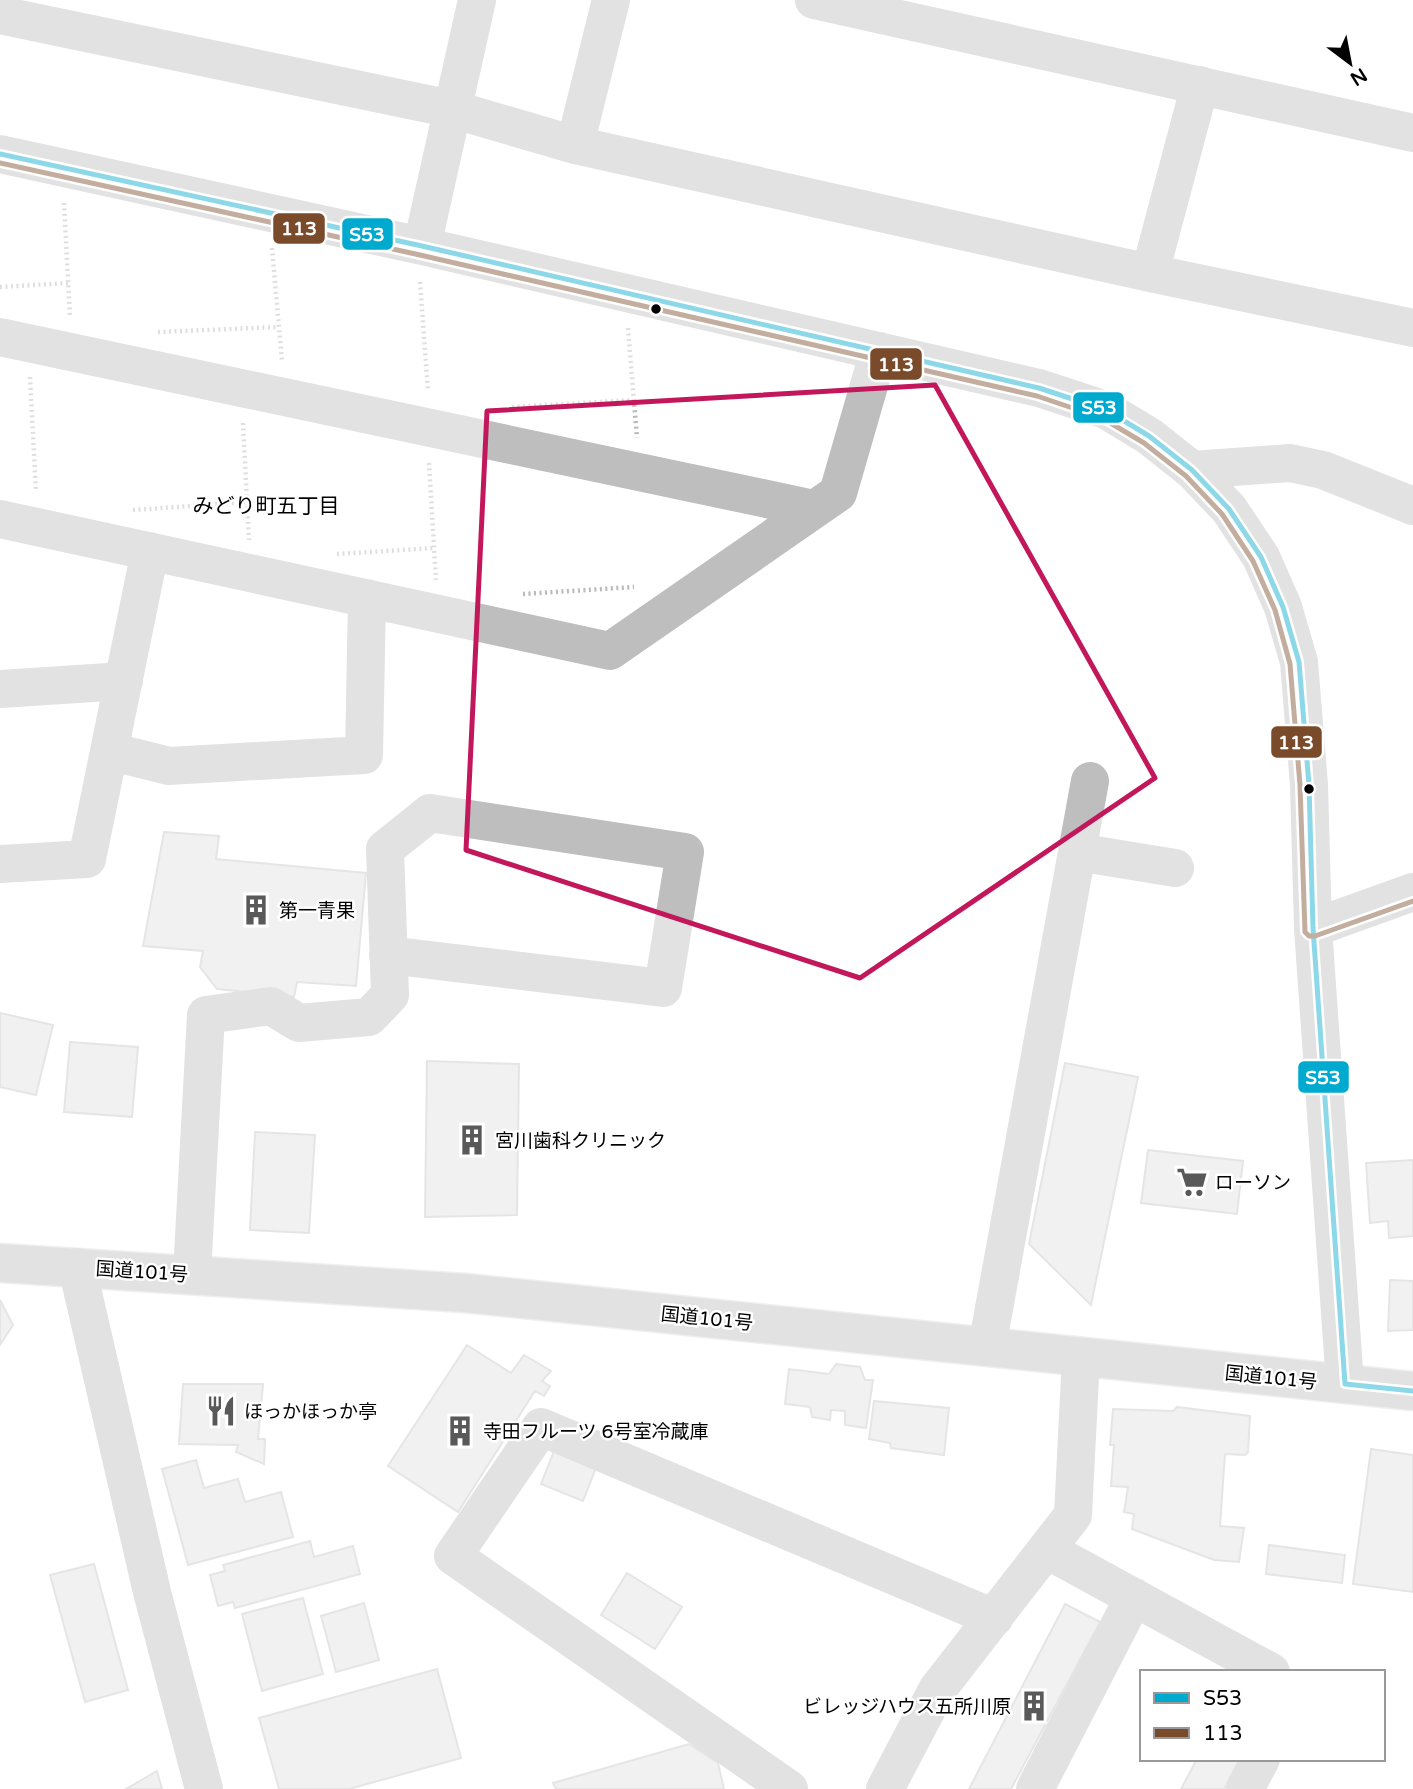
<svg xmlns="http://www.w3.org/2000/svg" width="1413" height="1789" viewBox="0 0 1413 1789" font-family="'Varela Round','Noto Sans JP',sans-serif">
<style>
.building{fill:#dfdfdf;stroke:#c6c6c6;stroke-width:2}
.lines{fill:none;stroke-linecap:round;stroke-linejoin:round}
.trunk-casing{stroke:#dbdbdb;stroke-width:41}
.path{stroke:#b9b9b9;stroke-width:4.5;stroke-dasharray:2 3.5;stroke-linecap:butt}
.minor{stroke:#bebebe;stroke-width:38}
.tertiary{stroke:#bebebe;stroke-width:38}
.trunk{stroke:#bebebe;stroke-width:38}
.bus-1-casing{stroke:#fff;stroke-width:10}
.bus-2-casing{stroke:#fff;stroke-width:10}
.bus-1{stroke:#00a9ce;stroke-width:5}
.bus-2{stroke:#7a4b2a;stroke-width:5}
.marked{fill:none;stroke:#c2185b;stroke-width:5;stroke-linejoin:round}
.bus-dot{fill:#000;stroke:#fff;stroke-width:2.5}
.labels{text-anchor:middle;stroke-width:5;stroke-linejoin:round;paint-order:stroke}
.poi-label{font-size:19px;fill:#000;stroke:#fff;text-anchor:start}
.street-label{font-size:19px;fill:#000;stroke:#fff}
.neighbourhood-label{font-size:21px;fill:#000;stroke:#fff}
.line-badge{stroke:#fff;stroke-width:2.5}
.badge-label{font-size:19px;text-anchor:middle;font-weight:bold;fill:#fff}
</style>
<rect width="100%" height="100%" fill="#fff"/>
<path class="building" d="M164,832L219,836L216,859L366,873L356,986L297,982L294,997L217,989L200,967L203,951L143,946Z
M0,1013L53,1025L36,1095L0,1087Z
M70,1042L138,1047L132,1117L64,1112Z
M427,1061L519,1064L517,1215L425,1217Z
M1065,1063L1138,1077L1091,1305L1029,1244Z
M255,1132L315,1135L309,1233L250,1230Z
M1148,1150L1243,1161L1237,1214L1141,1203Z
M1413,1160V1236L1389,1238L1388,1221L1370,1223L1366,1163Z
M1390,1280L1413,1281V1330L1388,1331Z
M0,1300L13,1325L0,1345Z
M467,1345L511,1373L524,1355L551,1371L542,1381L550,1386L544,1396L535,1391L458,1512L388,1466Z
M836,1364L860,1367L865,1380H873L866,1428L845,1425V1411L831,1410L830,1420L812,1417L810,1407L785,1404L789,1369L829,1374Z
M183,1384H263L258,1439H265L264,1464L236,1452L238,1445L179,1444Z
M874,1401L949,1408L944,1455L891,1448L890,1443L869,1439Z
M1177,1407L1250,1416L1248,1452L1245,1455L1225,1454L1220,1526L1244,1528L1239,1562L1214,1560L1132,1529L1134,1514L1124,1512L1128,1487L1111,1486L1114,1445H1110L1113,1409L1173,1411Z
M1371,1449L1413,1455V1592L1353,1584Z
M554,1451L596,1468L583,1501L541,1484Z
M196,1460L204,1488L238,1479L245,1502L281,1492L293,1537L188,1565L162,1469Z
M310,1541L314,1557L353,1546L360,1574L235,1608L233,1602L218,1606L210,1575L225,1571L223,1565Z
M1269,1545L1345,1555L1342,1583L1266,1574Z
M94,1564L128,1690L85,1702L50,1575Z
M627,1573L682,1607L655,1649L601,1615Z
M303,1598L323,1674L262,1691L242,1614Z
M364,1603L379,1660L336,1672L321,1616Z
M1065,1604L1100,1622L1011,1789H969Z
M437,1669L461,1758L349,1789H279L259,1718Z
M689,1744L718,1763L724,1789H556L553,1783Z
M1197,1759H1240L1224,1789H1181Z
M157,1771L162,1789H126Z"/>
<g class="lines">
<g class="trunk-casing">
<path id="trunk" d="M0,1263L465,1293L1413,1391"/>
</g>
<path class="path" d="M64,203L70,316
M272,248L282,361
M420,282L428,391
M0,287L68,283
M628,328L637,438
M158,332L279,327
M30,377L36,491
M512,407L633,400
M243,423L249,540
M429,463L436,580
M133,510L247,502
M337,554L434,548
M523,594L634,587"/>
<path class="minor" d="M814,0L1413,133
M0,15L452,109L575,145L1150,273L1413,328
M575,145L611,0
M1150,273L1200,85
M0,337L814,509
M1192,470L1290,463L1323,470L1413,506
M0,519L610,651L838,493L879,351
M0,689L124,681
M109,751L169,766L364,755L367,598
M1077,852L1175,868
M0,864L87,859L150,551
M77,1267L152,1592L204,1789
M192,1274L206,1015L271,1006L299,1023L369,1017L390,995L385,849L430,813L685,852L663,988L388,955
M987,1347L1090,781
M1047,1550L1271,1672
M789,1789L453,1556L541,1427L994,1618
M885,1789L937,1690L1073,1515L1081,1357
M1035,1789L1134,1597
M1245,1789L1261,1759"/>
<path class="tertiary" d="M0,154L422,246L1039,388L1106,410L1149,436L1192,470L1229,509L1261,557L1283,607L1299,662L1309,785L1313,928L1345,1384
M422,246L477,0
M1313,928L1413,892"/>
<use href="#trunk" class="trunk"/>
<g class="bus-1-casing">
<path id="bus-1" d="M0,154L422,246L1039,388L1106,410L1149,436L1192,470L1229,509L1261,557L1283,607L1299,662L1309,785L1313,928L1345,1384L1413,1391"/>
</g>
<g class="bus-2-casing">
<path id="bus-2" d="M0,163L420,255L1037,396L1102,418L1144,443L1186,476L1222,514L1253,561L1275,610L1290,664L1300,785L1305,932L1309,936H1315L1413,901"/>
</g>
<use href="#bus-1" class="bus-1"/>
<use href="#bus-2" class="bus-2"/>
</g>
<path d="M0 0H1413V1789H0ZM935,385L1155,778L860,978L466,850L487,411Z" fill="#fff" fill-opacity=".55" fill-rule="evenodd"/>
<path class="marked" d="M935,385L1155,778L860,978L466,850L487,411Z"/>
<defs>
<g id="building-bare" transform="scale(2.415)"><path d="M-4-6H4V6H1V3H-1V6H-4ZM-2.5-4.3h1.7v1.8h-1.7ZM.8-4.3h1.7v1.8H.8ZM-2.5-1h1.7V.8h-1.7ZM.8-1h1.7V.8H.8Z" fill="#595959" stroke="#fff" stroke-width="2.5" paint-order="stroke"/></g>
<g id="supermarket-bare" transform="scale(2.415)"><path d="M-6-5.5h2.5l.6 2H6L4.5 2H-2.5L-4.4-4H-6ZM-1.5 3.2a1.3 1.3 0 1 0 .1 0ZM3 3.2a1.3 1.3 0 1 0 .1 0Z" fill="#595959" stroke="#fff" stroke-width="2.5" paint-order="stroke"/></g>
<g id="restaurant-bare" transform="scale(2.415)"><path d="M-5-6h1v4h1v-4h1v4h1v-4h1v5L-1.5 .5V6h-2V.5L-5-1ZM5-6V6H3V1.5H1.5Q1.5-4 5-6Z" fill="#595959" stroke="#fff" stroke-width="2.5" paint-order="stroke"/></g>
</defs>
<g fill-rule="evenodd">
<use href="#building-bare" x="256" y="910"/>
<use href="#building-bare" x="472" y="1140"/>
<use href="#supermarket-bare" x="1192" y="1182"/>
<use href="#restaurant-bare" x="221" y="1411"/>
<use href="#building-bare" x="460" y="1431"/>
<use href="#building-bare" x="1034" y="1706"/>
</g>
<g class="bus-dot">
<circle cx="656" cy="309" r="6"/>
<circle cx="1309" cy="789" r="6"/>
</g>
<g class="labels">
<g class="poi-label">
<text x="279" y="917">第一青果</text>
<text x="495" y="1147">宮川歯科クリニック</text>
<text x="1215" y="1189">ローソン</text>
<text x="244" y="1418">ほっかほっか亭</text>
<text x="483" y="1438">寺田フルーツ 6号室冷蔵庫</text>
<text x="1011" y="1713" text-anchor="end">ビレッジハウス五所川原</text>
</g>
<g class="street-label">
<text transform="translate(142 1271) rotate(4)" y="7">国道101号</text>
<text transform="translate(707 1318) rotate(6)" y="7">国道101号</text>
<text transform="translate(1271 1377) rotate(6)" y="7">国道101号</text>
</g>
<g class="neighbourhood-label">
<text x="266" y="513">みどり町五丁目</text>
</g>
</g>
<g class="line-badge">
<rect x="272" y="212" width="54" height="33" rx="7" fill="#7a4b2a"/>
<rect x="341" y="217" width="53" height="34" rx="7" fill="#00a9ce"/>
<rect x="869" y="347" width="54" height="34" rx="7" fill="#7a4b2a"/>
<rect x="1072" y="391" width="53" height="33" rx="7" fill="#00a9ce"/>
<rect x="1270" y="725" width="53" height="34" rx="7" fill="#7a4b2a"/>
<rect x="1297" y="1060" width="53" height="34" rx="7" fill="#00a9ce"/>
</g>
<g class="badge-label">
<text x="299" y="235">113</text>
<text x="367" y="241">S53</text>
<text x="896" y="371">113</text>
<text x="1099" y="414">S53</text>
<text x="1296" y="749">113</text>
<text x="1323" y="1084">S53</text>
</g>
<rect x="1140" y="1670" width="245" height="91" fill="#ffffff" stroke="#999999" stroke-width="2"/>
<rect x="1154" y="1693" width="35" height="10" fill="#00a9ce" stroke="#999999" stroke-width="2"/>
<text x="1203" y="1705" font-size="21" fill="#000000">S53</text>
<rect x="1154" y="1728" width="35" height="10" fill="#7a4b2a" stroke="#999999" stroke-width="2"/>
<text x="1203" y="1740" font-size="21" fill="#000000">113</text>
<g transform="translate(1350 63) rotate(148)" stroke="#ffffff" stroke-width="5" paint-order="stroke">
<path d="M0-5L12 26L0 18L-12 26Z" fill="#000000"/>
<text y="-10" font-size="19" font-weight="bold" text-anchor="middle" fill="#000000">N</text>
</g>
</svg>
